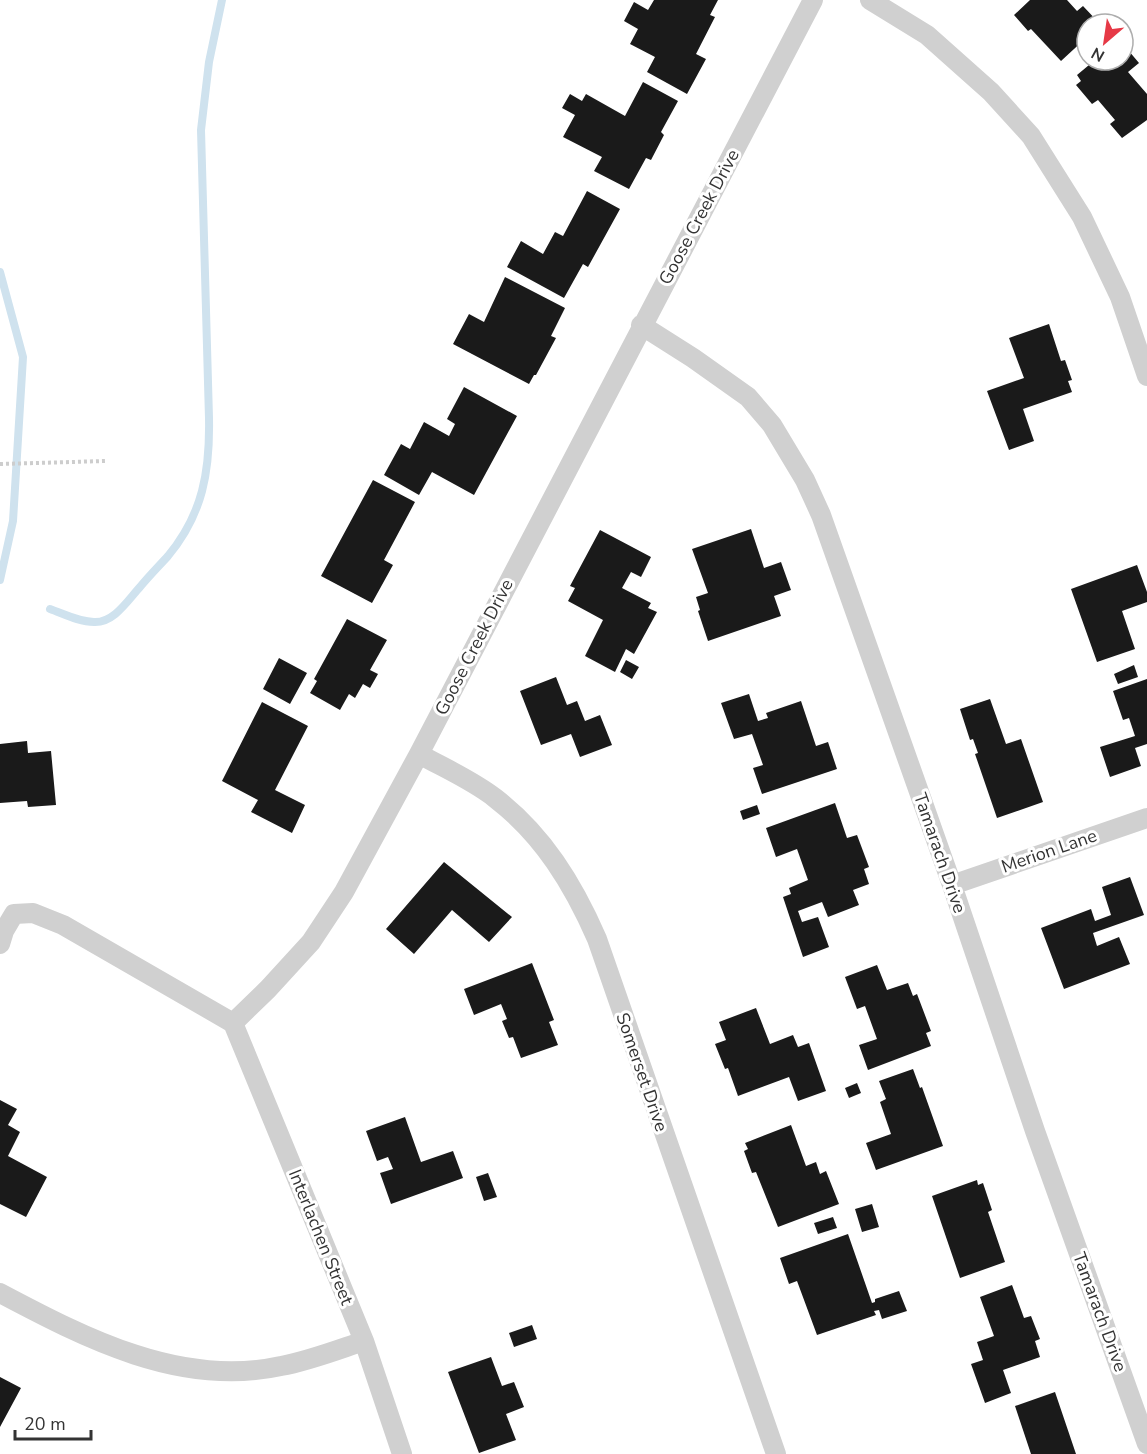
<svg xmlns="http://www.w3.org/2000/svg" width="1147" height="1454" viewBox="0 0 1147 1454" font-family="'Nunito Sans',sans-serif">
<style>
.lines{fill:none;stroke-linecap:round;stroke-linejoin:round}
.stream{stroke:#cfe2ee;stroke-width:8}
.building{fill:#1a1a1a}
.path{stroke:#cdcdcd;stroke-width:4;stroke-dasharray:3 3;stroke-linecap:butt}
.minor{stroke:#d0d0d0;stroke-width:20}
.labels{text-anchor:middle;stroke-width:6;stroke-linejoin:round;paint-order:stroke}
.street-label{font-size:18px;fill:#333;stroke:#fff}
</style>
<rect width="100%" height="100%" fill="#fff"/>
<g class="lines">
<path class="stream" d="M0,272L23,357L13,521L0,580
M50,609C64,614 79,622 94,622C114,623 128,600 140,587C149,576 159,566 168,556C203,514 210,471 209,418L201,130L209,62L222,0"/>
</g>
<path class="building" d="M654,0H718L710,15L715,17L696,54L706,59L687,94L647,72L655,57L630,44L638,29L624,21L634,2L648,10Z
M1030,0H1067L1077,11L1083,6L1100,24H1087V37L1061,61L1031,29L1028,31L1014,15Z
M1123,44L1139,63L1128,72L1147,94V120L1122,138L1110,124L1115,120L1098,100L1092,104L1076,85L1081,81L1077,75L1095,60H1123Z
M643,82L678,101L661,132L664,135L651,160L646,158L629,189L594,171L602,157L563,137L575,115L562,108L570,94L582,101L586,94L625,116Z
M587,191L620,209L588,267L583,264L564,298L507,267L521,241L543,254L555,232L563,236Z
M505,277L565,308L551,336L556,338L536,375H534L529,384L453,344L469,314L484,322Z
M1049,324L1061,361L1065,360L1072,380L1068,381L1072,392L1023,409L1034,441L1009,450L987,391L1024,378L1009,338Z
M464,387L517,416L474,495L432,472L419,495L384,475L401,444L410,449L424,422L449,436L455,424L447,419Z
M373,480L415,502L384,560L393,565L372,603L321,576Z
M751,529L764,568L781,562L791,590L774,596L781,616L708,641L698,611L700,610L696,597L708,593L692,549Z
M600,530L651,557L641,577L631,572L622,588L651,603L648,608L657,612L634,654L626,649L615,672L585,656L603,620L568,601L575,588L570,586Z
M1137,565L1147,592V602L1122,611L1135,649L1097,662L1071,589Z
M347,619L387,640L370,670L378,674L370,688L363,684L355,698L349,694L340,710L310,693L317,681L314,679Z
M279,658L307,673L290,704L263,689Z
M626,660L639,667L632,679L620,672Z
M1134,665L1138,677L1118,684L1114,674Z
M556,677L567,705L577,701L585,721L600,715L612,745L580,757L571,734L541,745L520,691Z
M1147,679V744L1135,748L1141,766L1110,777L1100,747L1135,736L1129,718L1123,720L1113,691Z
M749,694L758,721L768,718L766,713L801,701L816,746L828,742L837,769L762,794L753,768L763,765L752,734L734,739L721,703Z
M990,699L1006,744L1021,739L1043,802L997,818L975,754L978,753L973,739L970,740L960,709Z
M262,702L308,726L275,790L305,805L292,833L251,812L258,800L222,781Z
M27,741L28,753L51,751L56,805L28,807L27,801L0,803V744Z
M835,803L847,838L857,835L869,867L864,869L869,884L853,890L859,905L828,917L822,902L798,911L802,922L818,917L829,947L803,957L783,897L791,894L789,888L808,880L797,849L776,857L766,828Z
M757,805L760,814L743,820L740,811Z
M444,862L512,917L489,942L452,910L414,954L386,929Z
M1130,877L1144,915L1093,933L1097,946L1119,937L1130,964L1064,989L1041,928L1091,909L1095,921L1111,915L1102,887Z
M532,963L554,1020L549,1022L558,1045L521,1058L513,1037L509,1038L502,1021L507,1019L501,1004L474,1015L464,989Z
M877,965L887,990L908,983L913,996L917,994L931,1031L926,1033L931,1046L868,1070L859,1045L877,1039L865,1006L857,1009L845,977Z
M756,1008L770,1044L793,1035L798,1047L809,1043L826,1091L798,1101L789,1077L738,1096L728,1068L725,1069L715,1044L726,1040L719,1022Z
M913,1069L920,1088L922,1087L943,1146L876,1170L866,1143L891,1134L880,1102L886,1099L879,1081Z
M857,1083L861,1093L849,1098L845,1088Z
M0,1100L17,1109L8,1125L20,1132L8,1156L47,1177L26,1217L0,1204Z
M405,1117L421,1162L453,1151L463,1178L391,1204L380,1173L393,1169L388,1157L377,1161L366,1131Z
M791,1125L806,1166L816,1162L820,1174L826,1171L839,1204L778,1227L756,1172L752,1173L744,1151L748,1149L745,1143Z
M488,1173L497,1197L484,1201L476,1177Z
M977,1180L978,1185L983,1183L992,1210L988,1212L1005,1262L960,1278L932,1196Z
M872,1204L879,1227L862,1232L855,1209Z
M833,1217L837,1228L818,1234L814,1223Z
M848,1234L872,1303L875,1302V1299L899,1291L907,1311L882,1319L879,1310L874,1311L876,1315L817,1335L797,1281L789,1284L780,1258Z
M1012,1285L1024,1318L1031,1316L1040,1339L1035,1341L1040,1357L1003,1370L1011,1393L985,1403L971,1364L983,1360L977,1342L994,1336L980,1297Z
M532,1325L537,1339L514,1347L509,1333Z
M491,1357L502,1386L514,1382L524,1407L506,1414L516,1440L479,1453L448,1372Z
M0,1377L21,1388L0,1427Z
M1055,1392L1076,1454H1031L1015,1406Z"/>
<g class="lines">
<path class="path" d="M0,464L106,461"/>
<path class="minor" d="M870,0L927,35L991,92L1031,136L1082,217L1120,297L1147,376
M641,325L693,358L748,397L772,425L805,480L821,515L952,885L1035,1131L1147,1444
M419,754C444,768 472,780 495,798C543,835 573,884 597,939L776,1454
M952,885L1147,818
M0,944L4,931L14,914L33,913L63,925L233,1023L268,989L311,942L344,892L419,754L813,0
M233,1023L364,1341L402,1454
M0,1293C85,1338 181,1388 281,1366C309,1361 337,1350 364,1341"/>
</g>
<g class="labels">
<g class="street-label">
<text transform="translate(699 217) rotate(-62)" y="6">Goose Creek Drive</text>
<text transform="translate(474 647) rotate(-63)" y="6">Goose Creek Drive</text>
<text transform="translate(1049 851) rotate(-19)" y="6">Merion Lane</text>
<text transform="translate(940 853) rotate(71)" y="6">Tamarach Drive</text>
<text transform="translate(642 1072) rotate(71)" y="6">Somerset Drive</text>
<text transform="translate(321 1237) rotate(68)" y="6">Interlachen Street</text>
<text transform="translate(1100 1312) rotate(70)" y="6">Tamarach Drive</text>
</g>
</g>
<g transform="translate(1105 42) rotate(209)"><circle r="28" fill="#ffffff" stroke="#adadad" stroke-width="1.5"/>
<path d="M0-4.5L10 22L0 15L-10 22Z" fill="#e63946"/>
<text y="-9" font-size="16" font-weight="bold" text-anchor="middle" fill="#333333">N</text>
</g>
<path d="M15 1430v9h76v-9" fill="none" stroke="#333333" stroke-width="3"/>
<text x="24" y="1430" font-size="18" fill="#333333" stroke="#ffffff" stroke-width="4.5" paint-order="stroke">20 m</text>
</svg>
